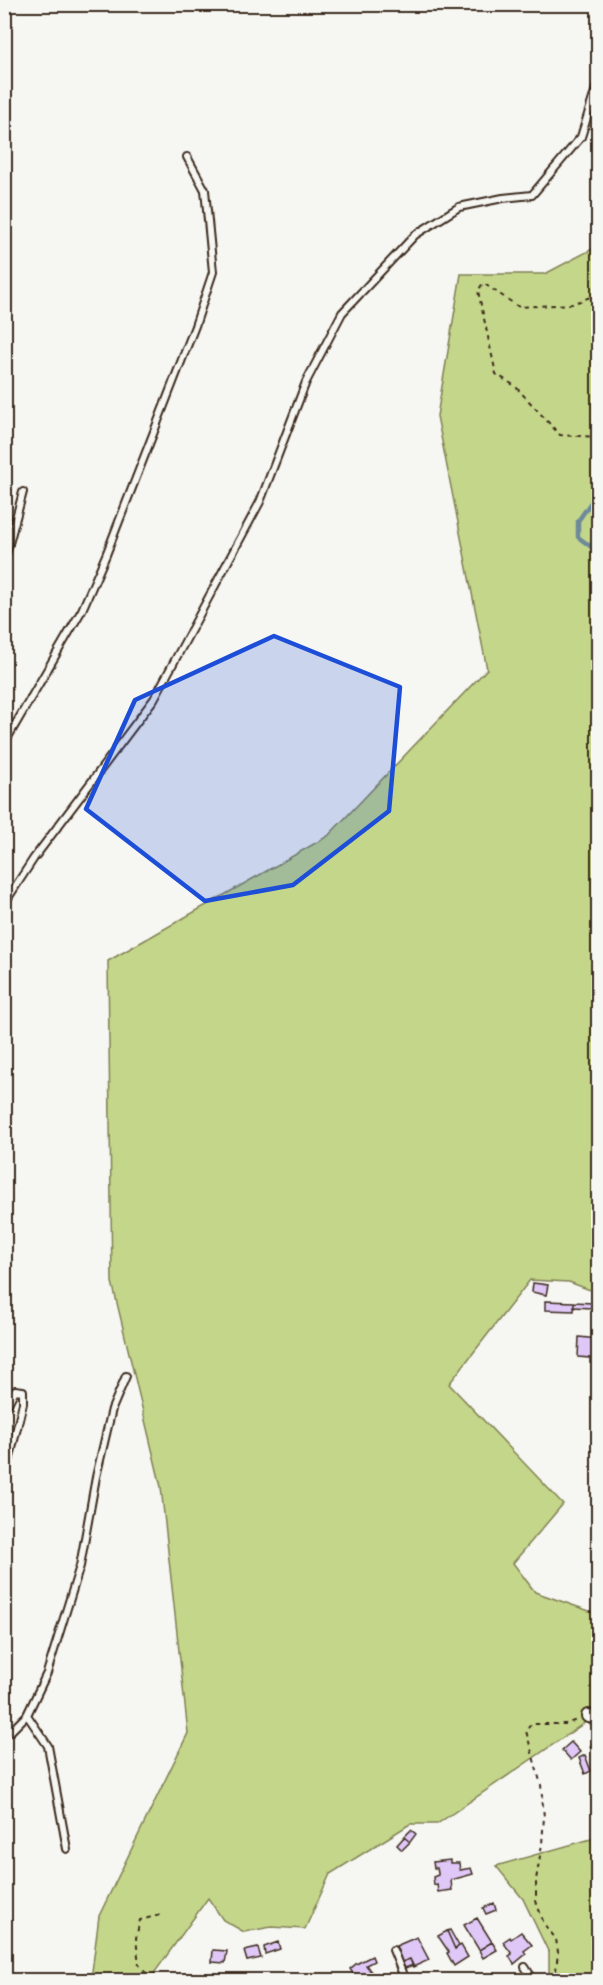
<svg xmlns="http://www.w3.org/2000/svg" width="603" height="1985" viewBox="0 0 603 1985" font-family="Caveat,sans-serif">
<style>
.green{fill:#c4d68a;stroke:#808054;stroke-width:1.5}
.lines{fill:none;stroke-linecap:round;stroke-linejoin:round}
.stream{stroke:#6d8a9b;stroke-width:4.5}
.building{fill:#dfc8f8;stroke:#3b2a1e;stroke-width:1.5}
.lane-casing{stroke:#3b2a1e;stroke-width:10}
.street-casing{stroke:#3b2a1e;stroke-width:16}
.path{stroke:#3b2a1e;stroke-width:2;stroke-dasharray:4.5 4.5;stroke-linecap:butt}
.lane{stroke:#f6f6f2;stroke-width:6}
.street{stroke:#f6f6f2;stroke-width:12}
.marked{fill:#1d4ed8;fill-opacity:0.2;stroke:#1d4ed8;stroke-width:4.5;stroke-linejoin:round}
</style>
<rect width="100%" height="100%" fill="#f6f6f2"/>
<filter id="ink" filterUnits="userSpaceOnUse"><feTurbulence type="fractalNoise" baseFrequency=".0167" numOctaves="2"/><feDisplacementMap in="SourceGraphic" scale="12" xChannelSelector="R" yChannelSelector="G"/><feConvolveMatrix kernelMatrix="1 2 1 2 8 2 1 2 1" color-interpolation-filters="sRGB"/></filter>
<g filter="url(#ink)">
<path class="green" d="M598,246V1293L569,1282L530,1280L449,1384L563,1504L513,1563L535,1592L598,1614V1721L586,1722L437,1824H410L330,1874L305,1929L271,1927L244,1932L223,1920L208,1898L152,1976L158,1980H91L99,1916L188,1733L161,1487L112,1282L108,961L328,836L487,669L437,416L461,274H545Z
M598,1837V1980H549V1953L523,1899L496,1866Z"/>
<g class="lines">
<path class="stream" d="M598,492L578,521V537L598,552"/>
</g>
<path class="building" d="M533,1283L548,1285L546,1295L532,1292Z
M545,1301L574,1302V1311L545,1310Z
M574,1302L592,1303L591,1308L574,1307Z
M579,1337L598,1339V1363H590V1358L578,1357Z
M598,1734V1753L590,1747Z
M571,1742L580,1752L571,1760L562,1750Z
M585,1755L591,1771L585,1774L579,1758Z
M411,1830L416,1834L410,1842L404,1837Z
M404,1837L410,1842L402,1850L397,1845Z
M450,1860V1863H459L460,1870L471,1868L473,1874L451,1880L452,1890L438,1892L437,1884L434,1885L433,1877L438,1875V1873L437,1868H434L433,1862Z
M494,1903L496,1910L486,1914L483,1908Z
M477,1918L492,1942L479,1950L464,1925Z
M450,1930L459,1946L455,1949L447,1931Z
M447,1931L455,1949L461,1945L468,1957L454,1966L447,1953L449,1952L438,1936Z
M521,1932L532,1945L524,1951L526,1954L514,1964L509,1956L512,1954L503,1942L510,1937L511,1939Z
M417,1937L429,1960L413,1967L410,1959L402,1962L396,1946Z
M278,1942L280,1949L265,1954L264,1947Z
M492,1942L497,1950L483,1958L479,1950Z
M258,1948L261,1958L247,1961L244,1951Z
M213,1950L227,1951L225,1963L212,1962Z
M372,1956L374,1961L366,1965L377,1980H351L350,1978L354,1975L350,1969L356,1964Z
M410,1959L413,1965L405,1968L402,1962Z"/>
<g class="lines">
<g class="lane-casing">
<path id="lane" d="M4,562L23,492
M4,744L82,610L106,555L195,326L213,272L205,190L187,157
M4,904L34,858L154,699L260,502L306,382L342,313L415,235L459,207L503,198L532,195L581,137L598,82
M4,1411L15,1390L23,1391V1403L4,1482
M27,1715L48,1746L67,1849
M4,1733L10,1732L27,1715L47,1673L80,1566L96,1477L112,1409L126,1376
M393,1950L405,1980
M525,1967L531,1976L532,1980"/>
</g>
<g class="street-casing">
<path id="street" d="M588,1716L598,1717"/>
</g>
<path class="path" d="M598,294L572,304L519,307L483,283L478,291L496,374L515,386L560,435L598,437
M152,1980L139,1965L136,1938L140,1920L160,1915
M555,1980L558,1952L556,1939L544,1924L536,1901V1880L542,1844L544,1817L541,1785L526,1731L531,1724H565L577,1720"/>
<use href="#lane" class="lane"/>
<use href="#street" class="street"/>
</g>
</g>
<path class="marked" d="M274,636L400,687L389,811L293,885L205,901L86,809L135,700Z"/>
<rect width="603" height="1985" fill="none" stroke="#f6f6f2" stroke-width="24"/>
<rect x="12" y="12" width="579" height="1961" fill="none" stroke="#3b2a1e" stroke-width="2" filter="url(#ink)"/>
</svg>
